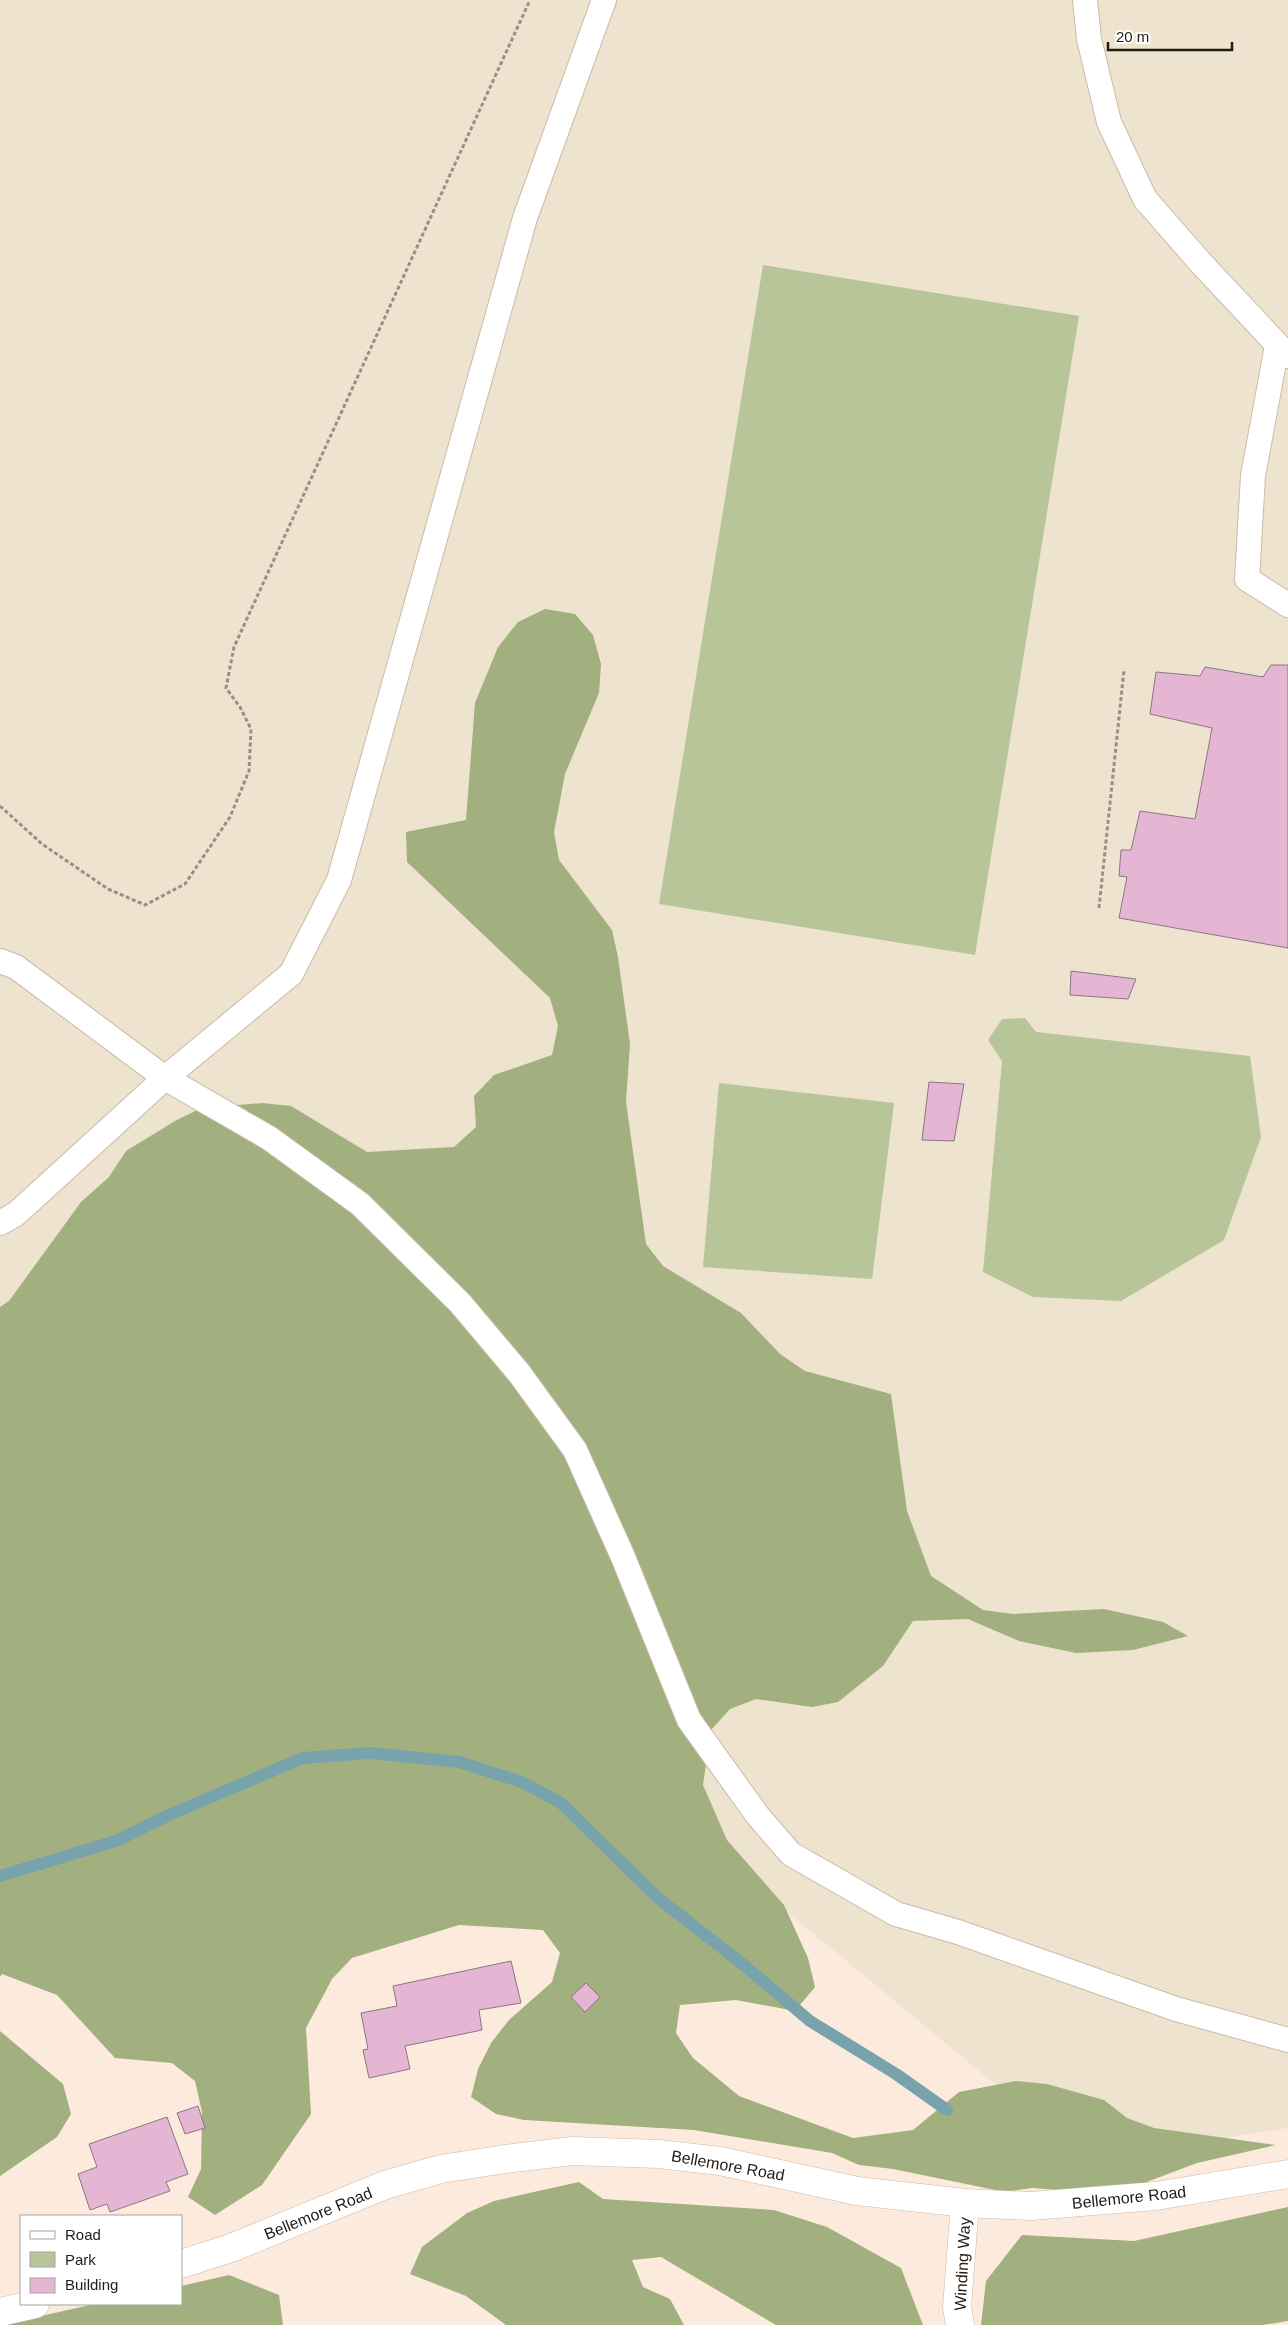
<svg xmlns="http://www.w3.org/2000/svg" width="1288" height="2325" viewBox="0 0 1288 2325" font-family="Arial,sans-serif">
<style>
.education{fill:#ede3ce}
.green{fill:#b8c599}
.forest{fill:#a2b07f}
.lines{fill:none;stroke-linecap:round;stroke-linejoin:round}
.stream{stroke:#78a3ad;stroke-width:12}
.building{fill:#e5b5d4;stroke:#8b7684}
.service-casing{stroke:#ceb9a8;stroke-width:26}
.minor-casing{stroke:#ceb9a8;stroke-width:29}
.path{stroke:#9b8e83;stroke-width:3;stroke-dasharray:4 2.5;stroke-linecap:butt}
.service{stroke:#fff;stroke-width:24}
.minor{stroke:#fff;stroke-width:28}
.labels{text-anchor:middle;stroke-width:4;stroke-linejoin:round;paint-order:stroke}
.street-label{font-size:16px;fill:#221b14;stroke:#fff}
</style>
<rect width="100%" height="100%" fill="#fcebdc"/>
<path class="education" d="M0,0H1288V2128L1087,2160L533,1702L0,1910Z"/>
<path class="green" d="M763,265L1079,316L975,955L659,904Z
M1025,1018L1036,1032L1250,1056L1261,1137L1224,1240L1121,1301L1033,1297L983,1272L1002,1061L988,1040L1002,1019Z
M719,1083L894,1103L872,1279L703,1267Z"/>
<path class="forest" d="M545,609L575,614L593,635L601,664L599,693L565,774L554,832L559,860L612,930L618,957L630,1044L626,1102L646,1244L663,1266L741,1313L780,1354L805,1371L891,1394L907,1511L931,1576L983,1610L1013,1614L1104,1609L1163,1622L1188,1636L1133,1650L1076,1653L1019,1641L968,1619L913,1621L883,1666L838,1702L812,1707L756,1699L730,1709L711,1730L703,1785L727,1840L784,1905L808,1958L815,1987L795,2011L736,2000L680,2005L676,2033L693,2058L739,2096L853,2138L913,2130L959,2092L1016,2081L1047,2084L1104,2100L1127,2118L1154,2128L1276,2145L1197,2163L1144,2183L1088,2192L1032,2188L1005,2192L893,2169L859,2165L832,2153L694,2130L524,2120L496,2114L471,2097L478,2069L491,2043L509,2020L552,1982L560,1953L543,1930L459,1925L352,1958L332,1979L306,2028L311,2114L262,2185L215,2215L188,2197L201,2169L202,2112L195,2081L172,2063L115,2058L57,1995L2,1974L0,1977V1307L9,1301L81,1202L109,1177L126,1151L175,1121L201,1108L262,1103L291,1106L367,1152L454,1147L476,1127L474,1096L494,1075L552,1055L558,1026L550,998L407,862L406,832L466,820L475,703L498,647L518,622Z
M0,2031L63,2084L71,2114L57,2137L0,2176Z
M579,2182L603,2199L774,2210L827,2227L901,2268L923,2325H776L661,2257L632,2260L643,2287L670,2299L684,2325H506L466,2296L410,2274L422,2247L467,2213L494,2201Z
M1288,2207V2321L1263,2325H981L986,2281L1022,2235L1134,2241Z
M229,2275L279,2295L283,2325H0L95,2304H181V2286Z"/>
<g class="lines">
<path class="stream" d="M0,1876L116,1841L171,1814L303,1758L370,1753L459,1762L522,1782L561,1803L658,1898L745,1966L810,2021L896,2074L947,2110"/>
</g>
<path class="building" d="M1271,665H1288V948L1119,918L1127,877L1119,876L1121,850H1131L1140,811L1195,819L1212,728L1150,714L1156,672L1200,676L1205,667L1263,677Z
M1071,971L1136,979L1128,999L1070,995Z
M929,1082L964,1084L954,1141L922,1140Z
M511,1961L521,2003L479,2010L482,2030L405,2046L410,2069L369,2078L363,2050L368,2049L361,2013L397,2006L393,1986Z
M586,1983L600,1997L585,2012L571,1997Z
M198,2106L205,2128L185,2134L177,2113Z
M167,2117L188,2174L166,2182L170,2191L110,2212L107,2204L90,2210L78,2174L97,2167L89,2144Z"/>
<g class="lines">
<g class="service-casing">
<path id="service" d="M1085,0L1089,39L1109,122L1145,199L1200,262L1288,356
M1277,346L1253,476L1247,579L1288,605
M0,961L16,967L165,1078L269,1138L360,1204L460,1303L519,1373L575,1450L623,1557L689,1720L758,1816L791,1854L896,1914L958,1932L1176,2009L1288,2040
M0,1223L16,1214L165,1078L291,974L339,880L525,218L604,0"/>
</g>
<g class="minor-casing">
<path id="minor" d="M181,2264L231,2248L385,2185L441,2169L505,2159L572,2151L659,2154L720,2161L857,2191L965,2203L1031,2206L1156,2196L1288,2174
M0,2312L35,2304
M960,2325L957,2307L965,2203"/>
</g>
<path class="path" d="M0,806L42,844L108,889L145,905L185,884L230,817L249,771L251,729L240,707L226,688L234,647L530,0
M1099,908L1124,670"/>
<use href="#service" class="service"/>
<use href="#minor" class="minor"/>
</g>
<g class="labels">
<g class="street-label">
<text transform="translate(728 2165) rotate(10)" y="6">Bellemore Road</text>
<text transform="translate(1129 2197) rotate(-6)" y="6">Bellemore Road</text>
<text transform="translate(318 2213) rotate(-22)" y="6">Bellemore Road</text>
<text transform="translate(962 2264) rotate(-87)" y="6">Winding Way</text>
</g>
</g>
<rect x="20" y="2215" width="162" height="90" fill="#ffffff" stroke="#a7a4a1"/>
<rect x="30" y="2231" width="25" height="8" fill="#ffffff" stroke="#a7a4a1"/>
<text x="65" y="2240" font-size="15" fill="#221b14">Road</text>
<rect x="30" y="2252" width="25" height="15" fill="#b8c599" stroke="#a7a4a1"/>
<text x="65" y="2265" font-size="15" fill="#221b14">Park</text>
<rect x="30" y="2278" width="25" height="15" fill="#e5b5d4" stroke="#a7a4a1"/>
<text x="65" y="2290" font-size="15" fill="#221b14">Building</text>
<path d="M1108 42v8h124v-8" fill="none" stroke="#221b14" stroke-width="2.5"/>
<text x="1116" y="42" font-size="15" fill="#221b14" stroke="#ffffff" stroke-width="4" paint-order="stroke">20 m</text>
</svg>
